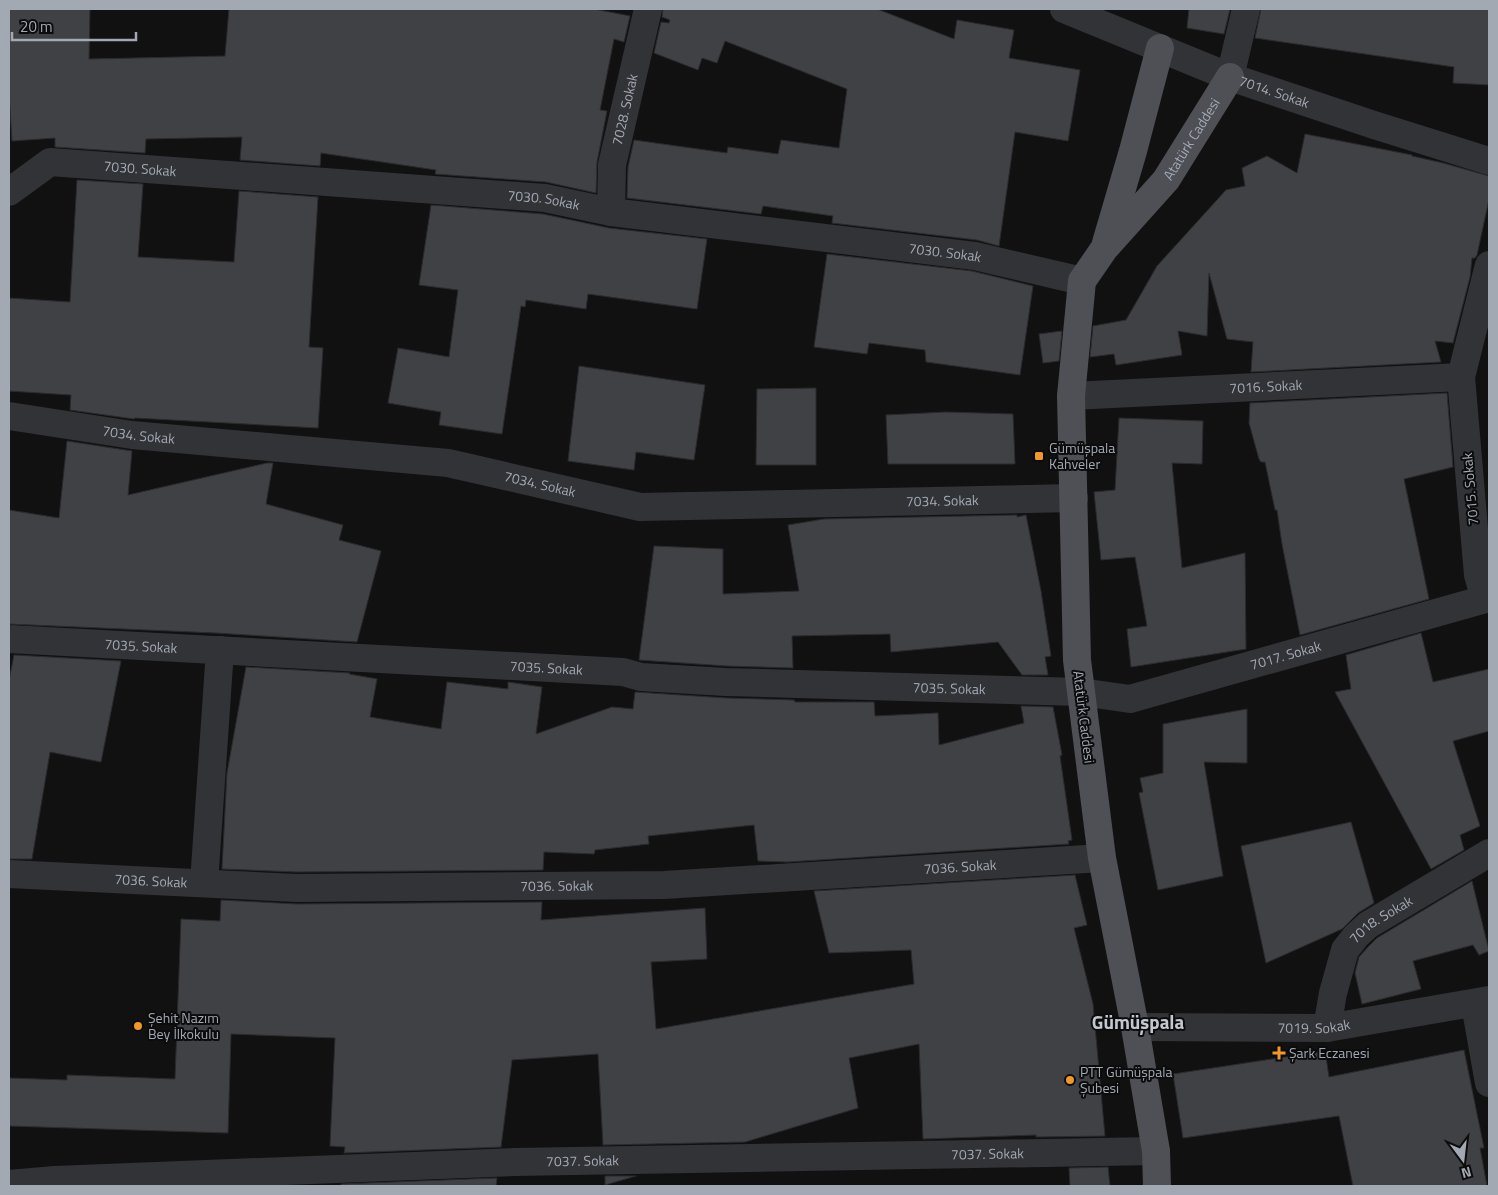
<svg xmlns="http://www.w3.org/2000/svg" width="1498" height="1195" viewBox="0 0 1498 1195" font-family="'Titillium Web',sans-serif">
<style>
.building{fill:#404145;stroke:#2b2b2e}
.lines{fill:none;stroke-linecap:round;stroke-linejoin:round}
.minor{stroke:#323337;stroke-width:28}
.major{stroke:#4e5056;stroke-width:28}
.poi-dot{fill:#f0992a;stroke:#0c0c0d;stroke-width:2}
.labels{text-anchor:middle;stroke-width:4;stroke-linejoin:round;paint-order:stroke}
.street-label{font-size:14px;fill:#a2a9b3;stroke:#0c0c0d}
.poi-label{font-size:14px;fill:#a2a9b3;stroke:#0c0c0d;text-anchor:start}
.district-label{font-size:19px;font-weight:bold;fill:#c3c7cf;stroke:#0c0c0d}
</style>
<rect width="100%" height="100%" fill="#111112"/>
<path class="building" d="M9,9H90L89,59L225,56L229,9H594L630,16L624,42L614,39L600,110L607,111L597,162L596,193L546,182L435,174L436,170L321,153L320,166L240,160L242,137L146,139L145,153L55,147V138L12,141L9,93Z
M663,9H877L954,39L957,20L1014,30L1009,58L1080,70L1068,141L1015,132L999,246L977,240L832,223L833,216L763,206L761,214L627,198L628,167L634,140L727,153L728,147L778,154L781,140L839,148L847,89L725,41L717,63L702,58L698,70L654,53L661,22L669,23L670,20L662,17Z
M1189,9H1230L1224,34L1187,28Z
M1261,9H1489V85L1453,83L1454,67L1255,38Z
M1305,134L1412,155V156L1443,163L1489,176V199L1477,255L1475,258H1472L1470,277L1453,343L1435,341L1441,362L1251,372L1253,342L1227,339L1209,273L1207,336L1178,331L1182,355L1116,365L1114,354L1090,357L1093,326L1126,320L1157,266L1226,190L1245,186L1242,168L1267,156L1297,173Z
M77,180L143,184L138,257L234,262L239,191L318,197L309,347L323,348L318,428L135,418L134,419L70,410L71,395L9,391V298L70,302Z
M431,205L543,214L609,228L707,239L697,309L588,294L586,309L526,300L525,307L521,306L502,434L439,425L441,412L388,403L398,348L449,357L458,290L419,285Z
M827,254L972,271L1033,286L1020,375L926,362L925,350L869,343L867,354L814,347Z
M1062,331L1059,361L1043,363L1039,334Z
M579,366L705,385L694,460L636,452L634,470L568,461Z
M816,388V465H756L757,389Z
M1447,393L1453,467L1404,479L1429,599L1300,635L1282,544L1277,510H1275L1265,462H1261L1259,459L1249,423L1250,403Z
M946,412L1013,414L1015,464H888L886,415Z
M1119,418L1203,421L1202,464L1172,463L1182,568L1245,553L1246,649L1131,667L1127,629L1147,626L1135,557L1101,560L1094,492L1115,490Z
M67,441L132,451L128,495L267,463H273L266,504L343,525L339,540L381,551L357,642L216,633L9,624V510L59,518Z
M1017,515V517L1026,515L1041,591L1051,656L1045,657L1048,675H1022L998,642L891,652L890,634L792,636L793,668L727,666L639,660L654,546L723,549V594L799,591L788,525L824,519Z
M1421,633L1433,682L1489,669V731L1453,741L1480,826L1460,835L1464,850L1431,869L1335,692L1351,689L1346,655Z
M14,655L121,661L101,762L50,752L32,859H9V680Z
M246,667L350,673L349,674L377,679L370,717L441,729L447,682L508,689V682L542,687L536,734L612,707L633,709L635,692L726,698L794,700L795,702H874L875,716L938,713L939,745L1024,723L1021,706L1053,707L1062,755L1060,756L1072,840L1068,841L1069,844L787,862L758,861L754,825L648,836L649,844L595,850L594,854L544,852L543,870L297,872L222,869L227,773Z
M1247,709V763L1204,762L1223,876L1158,890L1139,793L1143,792L1140,778L1163,773V724Z
M1351,822L1374,903L1358,913L1342,929L1266,963L1241,846Z
M1075,875L1087,925L1074,928L1093,1004L1105,1136L1036,1137V1135L923,1139L919,1044L849,1058L858,1108L745,1142L603,1145L598,1054L512,1060L501,1147L344,1153L345,1147L330,1146L335,1038L231,1034L228,1133L9,1126V1078L67,1080V1075L175,1079L181,919L220,921L221,900L297,904L542,902L541,920L705,908L707,959L651,962L656,1029L914,984L911,950L829,953L814,891Z
M1472,881L1489,951L1479,955L1473,945L1413,961L1421,989L1362,1004L1355,973L1359,957L1368,947L1377,938Z
M1464,1050L1484,1148H1480L1487,1186H1353L1339,1116L1183,1138L1173,1074L1325,1051L1329,1077Z
M1108,1167L1110,1186H1070L1069,1168Z
M605,1176H636L605,1185Z
M497,1178L496,1186H341V1184Z"/>
<g class="lines">
<g class="minor">
<path id="s1" d="M1064,9L1230,77L1374,125L1489,161"/>
<path d="M1230,77L1246,9"/>
<path id="s2" d="M9,192L50,162L545,198L611,212L975,256L1082,281"/>
<path id="s3" d="M611,212L612,165L648,9"/>
<path id="s4" d="M1071,396L1461,377"/>
<path id="s5" d="M9,416L132,435L448,463L640,507L1074,498"/>
<path d="M1485,599L1478,575L1461,377L1489,265"/>
<path id="s6" d="M9,639L623,672L641,677L726,682L1081,692L1130,699L1489,598"/>
<path id="s7" d="M9,874L297,888L664,885L1102,858"/>
<path d="M204,883L220,650"/>
<path d="M1475,1004L1489,1083"/>
<path id="s8" d="M1135,1027L1327,1028L1489,1000"/>
<path id="s9" d="M1327,1028L1333,993L1345,950L1356,936L1368,925L1489,853"/>
<path id="s10" d="M9,1184L55,1180L515,1162L1156,1151"/>
</g>
<g class="major">
<path d="M1106,243L1133,151L1160,48"/>
<path id="s11" d="M1157,1186L1156,1151L1135,1027L1102,858L1077,660L1071,396L1082,281L1104,249L1166,180L1230,77"/>
</g>
</g>
<g class="poi-dot">
<rect x="1034" y="451" width="10" height="10" rx="2.5"/>
<circle cx="138" cy="1026" r="5"/>
<path d="M1276.5 1045.5h5v5h5v5h-5v5h-5v-5h-5v-5h5z"/>
<circle cx="1070" cy="1080" r="5"/>
</g>
<g class="labels">
<g class="street-label">
<text dy="5" stroke="none"><textPath href="#s1" startOffset="226">7014. Sokak</textPath></text>
<text dy="5" stroke="none"><textPath href="#s3" startOffset="104">7028. Sokak</textPath></text>
<text dy="5" stroke="none"><textPath href="#s11" startOffset="1092">Atatürk Caddesi</textPath></text>
<text dy="5" stroke="none"><textPath href="#s2" startOffset="141">7030. Sokak</textPath></text>
<text dy="5" stroke="none"><textPath href="#s2" startOffset="546">7030. Sokak</textPath></text>
<text dy="5" stroke="none"><textPath href="#s2" startOffset="951">7030. Sokak</textPath></text>
<text dy="5" stroke="none"><textPath href="#s4" startOffset="195">7016. Sokak</textPath></text>
<text dy="5" stroke="none"><textPath href="#s5" startOffset="131">7034. Sokak</textPath></text>
<text dy="5" stroke="none"><textPath href="#s5" startOffset="536">7034. Sokak</textPath></text>
<text transform="translate(1470 489) rotate(-95)" y="5">7015. Sokak</text>
<text dy="5" stroke="none"><textPath href="#s5" startOffset="941">7034. Sokak</textPath></text>
<text dy="5" stroke="none"><textPath href="#s6" startOffset="132">7035. Sokak</textPath></text>
<text dy="5" stroke="none"><textPath href="#s6" startOffset="1285">7017. Sokak</textPath></text>
<text dy="5" stroke="none"><textPath href="#s6" startOffset="538">7035. Sokak</textPath></text>
<text dy="5" stroke="none"><textPath href="#s6" startOffset="942">7035. Sokak</textPath></text>
<text transform="translate(1084 717) rotate(83)" y="5">Atatürk Caddesi</text>
<text dy="5" stroke="none"><textPath href="#s7" startOffset="952">7036. Sokak</textPath></text>
<text dy="5" stroke="none"><textPath href="#s7" startOffset="142">7036. Sokak</textPath></text>
<text dy="5" stroke="none"><textPath href="#s7" startOffset="548">7036. Sokak</textPath></text>
<text dy="5" stroke="none"><textPath href="#s9" startOffset="128">7018. Sokak</textPath></text>
<text dy="5" stroke="none"><textPath href="#s8" startOffset="179">7019. Sokak</textPath></text>
<text dy="5" stroke="none"><textPath href="#s10" startOffset="979">7037. Sokak</textPath></text>
<text dy="5" stroke="none"><textPath href="#s10" startOffset="574">7037. Sokak</textPath></text>
</g>
<g class="poi-label">
<text x="1049" y="453">Gümüşpala<tspan x="1049" dy="16">Kahveler</tspan></text>
<text x="148" y="1023">Şehit Nazım<tspan x="148" dy="16">Bey İlkokulu</tspan></text>
<text x="1289" y="1058">Şark Eczanesi</text>
<text x="1080" y="1077">PTT Gümüşpala<tspan x="1080" dy="16">Şubesi</tspan></text>
</g>
<g class="district-label">
<text x="1138" y="1029">Gümüşpala</text>
</g>
</g>
<rect width="1498" height="1195" fill="none" stroke="#a2a9b3" stroke-width="20"/>
<g transform="translate(1463 1160) rotate(165)" stroke="#0c0c0d" stroke-width="4" paint-order="stroke">
<path d="M0-4L9 19L0 12L-9 19Z" fill="#a2a9b3"/>
<text y="-8" font-size="14" font-weight="bold" text-anchor="middle" fill="#a2a9b3">N</text>
</g>
<path d="M12 32v8h124v-8" fill="none" stroke="#a2a9b3" stroke-width="2.5"/>
<text x="20" y="32" font-size="15" fill="#a2a9b3" stroke="#0c0c0d" stroke-width="4" paint-order="stroke">20 m</text>
</svg>
